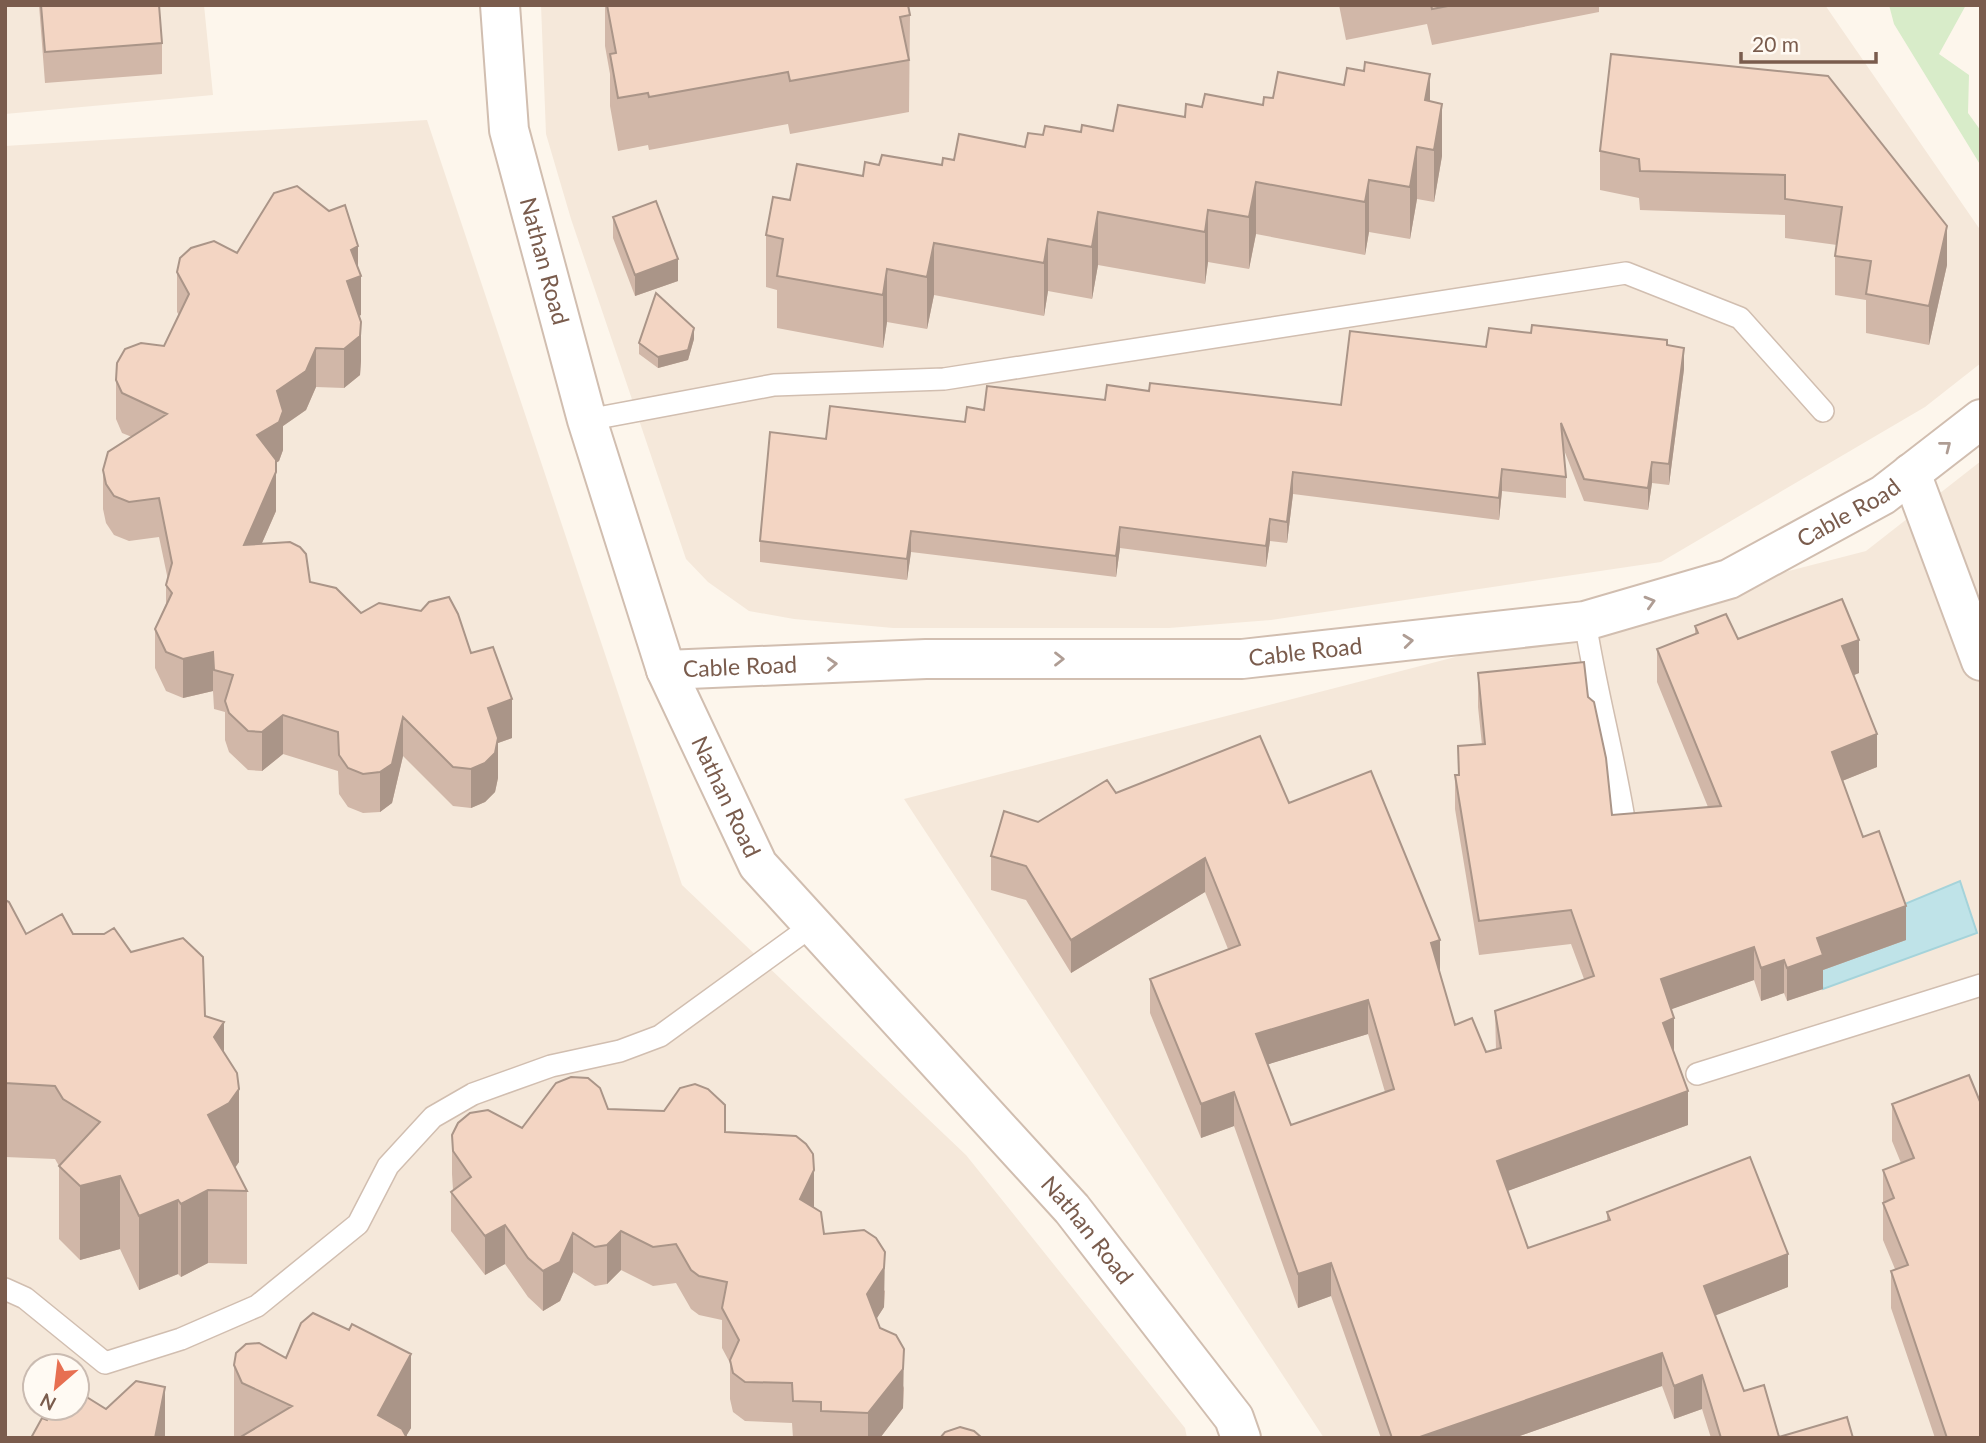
<svg xmlns="http://www.w3.org/2000/svg" width="1986" height="1443" viewBox="0 0 1986 1443" font-family="Lato,sans-serif">
<style>
.residential{fill:#f5e8da;fill-rule:evenodd}
.green{fill:#d8ecc9}
.water{fill:#bfe3e8;stroke:#a5d3da;stroke-width:2}
.lines{fill:none;stroke-linecap:round;stroke-linejoin:round}
.service-casing{stroke:#d1beb0;stroke-width:24}
.minor-casing{stroke:#d1beb0;stroke-width:42}
.service{stroke:#fff;stroke-width:21}
.minor{stroke:#fff;stroke-width:38}
.wall{fill:#d1b7a8;fill-rule:evenodd}
.shaded-wall{fill:#aa9588}
.building{fill:#f3d5c3;stroke:#aa9588;stroke-width:2;fill-rule:evenodd}
.oneway{stroke:#af9d94}
.labels{text-anchor:middle;stroke-width:6;stroke-linejoin:round;paint-order:stroke}
.street-label{font-size:23px;fill:#7a5c4d;stroke:#fffaf3}
</style>
<rect width="100%" height="100%" fill="#fdf6ec"/>
<path class="residential" d="M5,5H204L213,95L5,114Z
M541,5H1825L1981,231V363L1925,407L1661,562L1271,620L1169,628H893L794,619L749,611L708,582L686,559L571,219L546,134Z
M427,120L682,885L966,1155L1185,1428L1187,1438H5V146ZM35,1366H77V1408H35Z
M1981,461V1438H1324L904,799L1866,551Z"/>
<path class="green" d="M1889,5H1966L1939,54L1969,75L1968,113L1981,131V166L1894,24Z"/>
<path class="water" d="M1960,881L1977,933L1823,989L1817,972L1895,908Z"/>
<g class="lines">
<g class="service-casing">
<path id="service" d="M587,420L774,385L944,379L1626,273L1740,318L1823,411
M1585,621C1595,686 1612,748 1623,813
M1697,1074L1981,985
M5,1289L25,1298L105,1363L181,1339L257,1306L358,1224L388,1166L433,1117L473,1094L551,1066L620,1051L660,1036L813,925"/>
</g>
<g class="minor-casing">
<g id="minor">
<path id="s1" d="M500,5L509,130L587,420L666,670L758,865L1072,1209L1234,1418L1241,1438"/>
<path d="M1911,473L1981,661"/>
<path id="s2" d="M666,670L926,659H1242L1585,621L1729,579L1883,495L1981,419"/>
</g>
</g>
<use href="#service" class="service"/>
<use href="#minor" class="minor"/>
</g>
<path class="wall" d="M39,5H159L162,43V74L45,83Z
M605,5H908L910,15L909,112L790,134L788,124L649,150L648,145L618,151L610,106V74L605,46Z
M1339,5H1599V12L1432,45L1427,24L1346,40Z
M1611,54L1947,265L1929,345L1866,333V300L1835,295V256L1837,245L1785,238V215L1640,210L1639,198L1600,190V151Z
M1273,98L1430,101L1442,156L1434,202L1417,199L1410,239L1369,232L1365,255L1256,234L1249,269L1208,262L1205,284L1098,265L1092,299L1048,291L1044,316L934,295L927,329L887,322L883,348L777,328V290L766,287V235L790,200L863,176L879,165H942L954,160L1025,147L1043,135L1081,132L1113,131L1185,117L1202,107L1263,105Z
M613,217L678,281L635,296L613,238Z
M237,253L358,267L361,315L359,316L361,361L360,375L344,388L316,387L306,410L283,426V450L279,461L276,463V511L262,543L310,582L361,613L471,653L512,738L498,743V778L495,792L485,802L471,808L453,806L403,756L392,803L380,812L363,813L348,807L339,794L338,771L283,754L262,771L248,770L229,752L225,740V712L214,709L213,691L183,698L166,691L155,668V629L166,604V585L168,580L159,537L129,541L114,535L106,523L103,509V470L132,437L122,433L116,419V380L164,346L179,315L177,312V272Z
M1531,333L1667,345L1684,369L1669,485L1652,483L1648,510L1584,501L1564,450L1566,477V498L1502,491L1499,520L1293,494L1287,543L1270,541L1266,567L1120,548L1116,577L911,552L907,580L760,562V541L826,439L965,422L984,410L1105,400L1149,391L1341,405L1486,347Z
M694,339L688,360L658,368L639,354V343Z
M1695,626L1859,673L1854,675L1877,767L1842,781L1863,837L1906,940L1823,970V989L1787,1001L1784,993L1761,1001L1754,980L1671,1009L1674,1052L1688,1125L1507,1191L1528,1248L1607,1221V1212L1788,1287L1715,1315L1744,1391L1779,1437L1853,1438H1711L1702,1409L1674,1419L1662,1386L1514,1438H1381L1331,1296L1298,1308L1234,1126L1201,1138L1150,1013V979L1228,949L1205,892L1071,973L1026,900L991,890V856L1038,822L1116,793L1289,803L1440,973L1455,1025L1486,1052L1496,1050L1495,1011L1584,979L1571,944L1479,955L1455,809V775H1458V746L1482,745L1478,707V673L1588,697L1612,815L1708,807L1657,682V649L1695,634ZM1368,1034L1385,1092L1291,1125L1268,1064Z
M5,900L26,934H73L131,952L205,1016L224,1053L239,1162L235,1168L247,1191V1264L208,1263L181,1277L178,1274L139,1290L120,1249L80,1260L59,1239V1166L55,1159L5,1157Z
M1969,1075L1981,1438H1935L1891,1308V1271L1895,1269L1883,1240V1170L1901,1163L1892,1141V1104Z
M608,1109L725,1132L814,1207L824,1234L885,1291L884,1307L876,1319L904,1388L903,1408L880,1438H793L792,1423L745,1421L733,1412L730,1399V1363L722,1348V1320L699,1315L691,1309L676,1283L653,1286L621,1270L607,1284L595,1286L573,1272L560,1301L543,1311L528,1297L505,1264L485,1275L451,1231V1192L453,1190L452,1174V1135L522,1128Z
M234,1365L411,1428L406,1436L407,1438H234Z"/>
<path class="shaded-wall" d="M1430,74V127L1425,100Z
M1442,104V156L1434,202V150Z
M1417,147V199L1410,239V187Z
M1369,180V232L1365,255V202Z
M1256,182V234L1249,269V217Z
M1208,210V262L1205,284V232Z
M1098,212V265L1092,299V247Z
M1947,226V265L1929,345V306Z
M1048,239V291L1044,316V263Z
M934,243V295L927,329V277Z
M358,246V277L361,276V315L347,321V281L351,250Z
M678,259V281L635,296V275Z
M887,269V322L883,348V295Z
M361,322V361L360,375L344,388V349Z
M694,328V339L688,360L658,368V357Z
M316,348V387L306,410L283,426V450L279,461L257,474V435L277,391Z
M1684,348V369L1669,485V464Z
M1652,462V483L1648,510V488Z
M1502,469V491L1499,520V498Z
M276,472V511L244,584V545Z
M1293,472V494L1287,543V522Z
M1270,519V541L1266,567V546Z
M1120,527V548L1116,577V556Z
M911,531V552L907,580V559Z
M1859,640V673L1842,680V646Z
M213,652V691L183,698V659Z
M512,699V738L498,743V778L495,792L485,802L471,808V769L488,708Z
M283,715V754L262,771V732Z
M403,717V756L392,803L380,812V772Z
M1877,734V767L1832,785V752Z
M1205,858V892L1071,973V940Z
M1906,906V940L1823,970V989L1787,1001V968L1817,938Z
M1440,940V973L1431,943Z
M1754,947V980L1661,1013V979Z
M1784,960V993L1761,1001V968Z
M1368,1000V1034L1256,1068V1034Z
M1674,1018V1052L1663,1023Z
M224,1022V1095L214,1037Z
M239,1089V1162L229,1176L208,1115Z
M1688,1091V1125L1497,1195V1161Z
M1234,1092V1126L1201,1138V1104Z
M814,1170V1209L800,1199Z
M120,1176V1249L80,1260V1186Z
M208,1190V1263L181,1277V1204Z
M178,1200V1274L139,1290V1216Z
M505,1225V1264L485,1275V1236Z
M621,1231V1270L607,1284V1245Z
M573,1233V1272L560,1301L543,1311V1271Z
M885,1252L884,1307L867,1334V1294Z
M1788,1254V1287L1704,1320V1286Z
M1331,1263V1296L1298,1308V1274Z
M904,1349L903,1408L880,1438H868V1413Z
M1662,1353V1386L1514,1438H1417Z
M411,1354V1428L405,1438L378,1415Z
M1702,1375V1409L1674,1419V1386Z
M165,1387V1438H155Z"/>
<path class="building" d="M41,5H159L162,43L45,52Z
M607,5H908L910,15L900,17L909,60L790,81L788,72L649,97L648,93L618,98L610,54L616,53Z
M1431,5H1453L1432,9Z
M1611,54L1828,76L1947,226L1929,306L1866,294L1871,261L1835,256L1842,207L1785,199V175L1640,171L1639,159L1600,151Z
M1365,62L1430,74L1425,100L1442,104L1434,150L1417,147L1410,187L1369,180L1365,202L1256,182L1249,217L1208,210L1205,232L1098,212L1092,247L1048,239L1044,263L934,243L927,277L887,269L883,295L777,276L783,239L766,235L773,197L790,200L797,164L863,176L865,162L879,165L882,155L942,165L943,158L954,160L959,134L1025,147L1028,133L1043,135L1045,126L1081,132L1082,125L1113,131L1118,105L1185,117L1186,104L1202,107L1205,94L1263,105L1264,97L1273,98L1278,72L1344,85L1347,68L1364,71Z
M297,186L329,211L345,205L358,246L351,250L361,276L347,281L361,322L360,336L344,349L316,348L306,371L277,391L283,411L279,422L257,435L276,460V472L244,545L290,542L300,547L306,554L310,582L336,588L361,613L379,603L421,611L429,602L449,597L458,614L471,653L493,647L512,699L488,708L498,738L495,753L485,763L471,769L453,767L403,717L392,764L380,772L363,774L348,768L339,755L338,732L283,715L262,732L248,731L229,713L225,701L233,675L214,670L213,652L183,659L166,652L155,629L172,593L166,585L172,563L159,498L129,502L114,496L106,484L103,470L108,452L167,414L122,393L116,380L117,363L125,349L141,343L164,346L189,294L177,272L180,258L191,248L214,241L237,253L274,193Z
M656,201L678,259L635,275L613,217Z
M656,293L694,328L688,350L658,357L639,343Z
M1532,325L1667,340V345L1684,348L1669,464L1652,462L1648,488L1584,479L1561,423L1566,477L1502,469L1499,498L1293,472L1287,522L1270,519L1266,546L1120,527L1116,556L911,531L907,559L760,541L770,432L826,439L830,406L965,422L967,407L984,410L987,386L1105,400L1107,385L1149,391L1150,383L1341,405L1350,331L1486,347L1489,328L1531,333Z
M1842,599L1859,640L1842,646L1877,734L1832,752L1863,837L1879,831L1906,906L1817,938L1823,955L1787,968L1784,960L1761,968L1754,947L1661,979L1674,1018L1663,1023L1688,1091L1497,1161L1528,1248L1610,1220L1607,1212L1750,1157L1788,1254L1704,1286L1744,1391L1764,1385L1779,1437L1847,1417L1853,1438H1721L1702,1375L1674,1386L1662,1353L1417,1438H1392L1331,1263L1298,1274L1234,1092L1201,1104L1150,979L1240,945L1205,858L1071,940L1026,866L991,856L1004,811L1038,822L1107,780L1116,793L1260,736L1289,803L1371,771L1440,940L1431,943L1455,1025L1472,1018L1486,1052L1501,1048L1495,1011L1594,976L1571,910L1479,921L1455,775H1459L1458,746L1485,744L1478,673L1584,662L1588,697L1594,702L1606,758L1612,815L1721,806L1657,649L1698,633L1695,626L1726,614L1738,639ZM1368,1000L1394,1089L1291,1125L1256,1034Z
M5,900L9,902L26,934L62,914L73,934H104L114,928L131,952L183,938L203,957L205,1016L224,1022L214,1037L237,1073L239,1089L229,1103L208,1115L247,1191L208,1190L181,1204L178,1200L139,1216L120,1176L80,1186L59,1166L100,1122L63,1099L55,1086L5,1083Z
M1969,1075L1981,1104V1438H1947L1891,1271L1908,1265L1883,1203L1894,1198L1883,1170L1914,1158L1892,1104Z
M571,1077L588,1078L600,1088L608,1109L664,1111L680,1088L695,1084L708,1089L725,1105V1132L796,1136L806,1144L813,1154L814,1170L800,1199L821,1212L824,1234L864,1230L876,1238L885,1252L884,1268L867,1294L880,1328L896,1335L904,1349L903,1369L868,1413L821,1411V1402L793,1401L792,1383L745,1382L733,1373L730,1360L739,1340L722,1308L727,1282L699,1276L691,1270L676,1244L653,1247L621,1231L607,1245L595,1247L573,1233L560,1262L543,1271L528,1258L505,1225L485,1236L451,1192L471,1177L453,1151L452,1135L458,1123L470,1113L488,1110L522,1128L556,1083Z
M313,1313L349,1330L352,1324L411,1354L378,1415L402,1429L407,1438H239L292,1406L242,1383L234,1365L236,1353L246,1344L259,1343L286,1358L301,1323Z
M136,1381L165,1387L155,1438H31L42,1418L47,1420L55,1408H77V1391L106,1409Z
M960,1427L974,1431L982,1438H940L945,1432Z"/>
<defs><path id="oneway-chevron" d="M-2-3.5L2.5 0L-2 3.5" fill="none" stroke-width="1.6" stroke-linecap="round" stroke-linejoin="round" transform="scale(1.75)"/></defs>
<g class="oneway">
<use href="#oneway-chevron" transform="translate(1946 446) rotate(-38)"/>
<use href="#oneway-chevron" transform="translate(1650 602) rotate(-16)"/>
<use href="#oneway-chevron" transform="translate(1408 641) rotate(-6)"/>
<use href="#oneway-chevron" transform="translate(1059 659)"/>
<use href="#oneway-chevron" transform="translate(832 664) rotate(-3)"/>
</g>
<g class="labels">
<g class="street-label">
<text dy="8" stroke="none"><textPath href="#s1" startOffset="261">Nathan Road</textPath></text>
<text dy="8" stroke="none"><textPath href="#s2" startOffset="1208">Cable Road</textPath></text>
<text dy="8" stroke="none"><textPath href="#s2" startOffset="640">Cable Road</textPath></text>
<text dy="8" stroke="none"><textPath href="#s2" startOffset="74">Cable Road</textPath></text>
<text dy="8" stroke="none"><textPath href="#s1" startOffset="828">Nathan Road</textPath></text>
<text dy="8" stroke="none"><textPath href="#s1" startOffset="1395">Nathan Road</textPath></text>
</g>
</g>
<rect width="1986" height="1443" fill="none" stroke="#7a5c4d" stroke-width="14"/>
<g transform="translate(56 1387) rotate(208)"><circle r="33" fill="#fffaf3" stroke="#cabbb1" stroke-width="2"/>
<path d="M0-5L12 26L0 18L-12 26Z" fill="#e76f51"/>
<text y="-10" font-size="19" font-weight="bold" text-anchor="middle" fill="#7a5c4d">N</text>
</g>
<path d="M1741 52v10h135v-10" fill="none" stroke="#7a5c4d" stroke-width="3.5"/>
<text x="1752" y="52" font-size="21" fill="#7a5c4d" stroke="#fffaf3" stroke-width="5" paint-order="stroke">20 m</text>
</svg>
